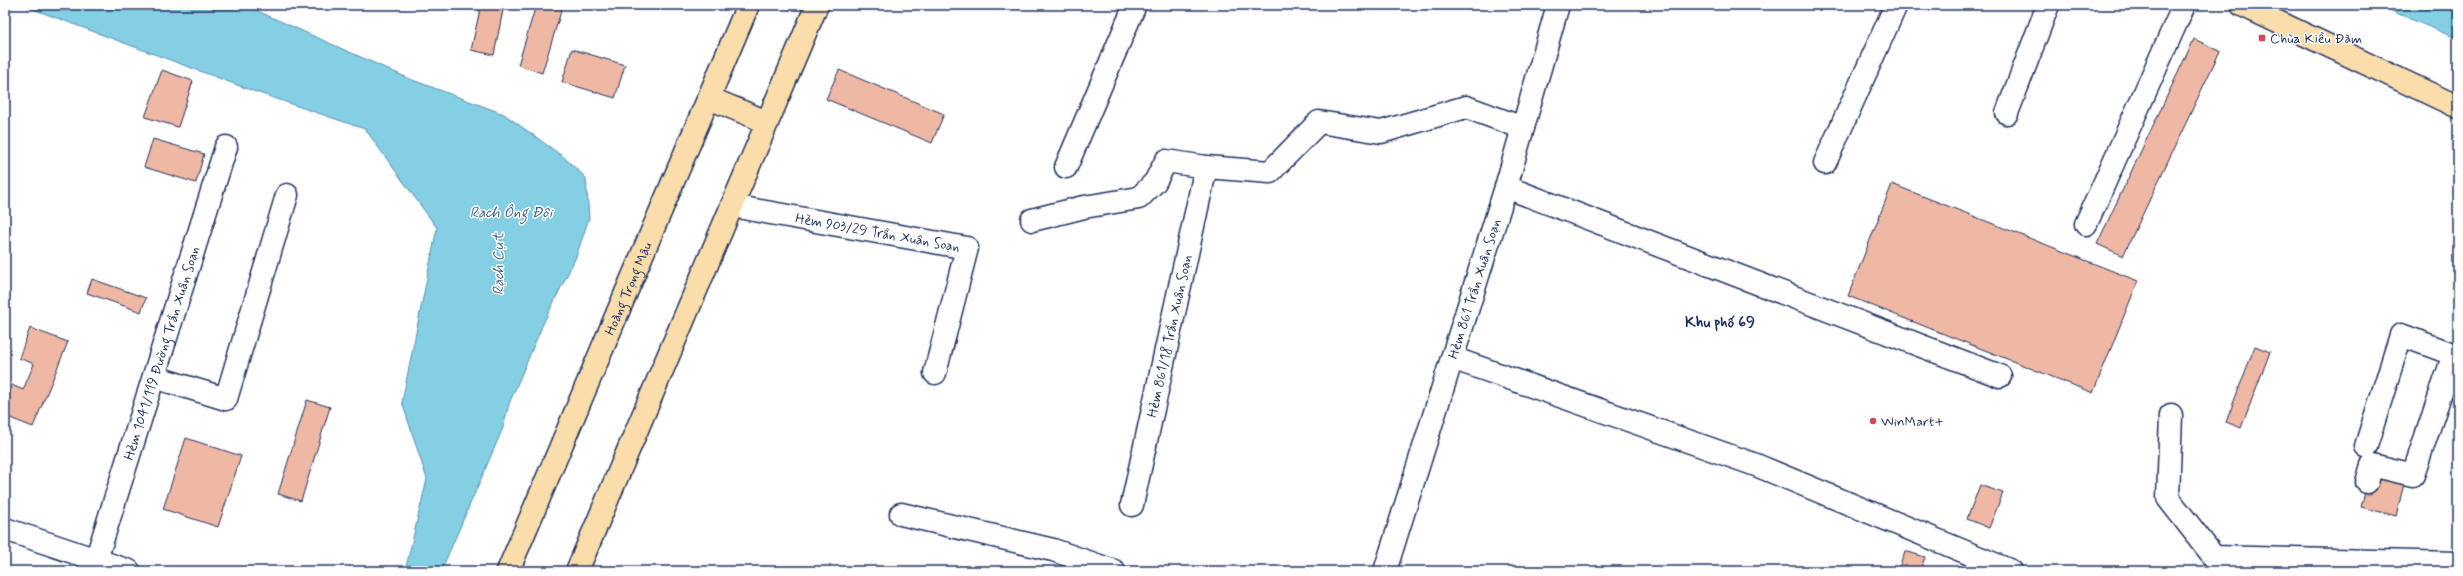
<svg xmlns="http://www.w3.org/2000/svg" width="2463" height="576" viewBox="0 0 2463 576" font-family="Mynerve,sans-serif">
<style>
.water{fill:#84cfe4;stroke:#5a8fae}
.building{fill:#efb8a5;stroke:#1b2f5e}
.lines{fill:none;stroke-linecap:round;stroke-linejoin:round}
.minor-casing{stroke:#1b2f5e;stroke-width:25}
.major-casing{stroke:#1b2f5e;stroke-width:25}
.minor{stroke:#fff;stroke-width:22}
.major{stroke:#faddab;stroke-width:22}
.poi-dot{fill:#d1495b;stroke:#fff;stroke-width:1.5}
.labels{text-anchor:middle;stroke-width:3;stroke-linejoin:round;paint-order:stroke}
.poi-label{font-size:14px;fill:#1b2f5e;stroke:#fff;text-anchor:start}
.street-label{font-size:14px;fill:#1b2f5e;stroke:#fff}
.water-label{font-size:15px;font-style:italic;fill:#3a5f86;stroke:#fff}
.neighbourhood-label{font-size:15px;font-weight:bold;fill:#1b2f5e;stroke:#fff}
</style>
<rect width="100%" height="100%" fill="#fff"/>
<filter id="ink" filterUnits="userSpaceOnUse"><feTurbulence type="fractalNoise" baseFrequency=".025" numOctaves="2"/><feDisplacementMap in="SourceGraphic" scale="8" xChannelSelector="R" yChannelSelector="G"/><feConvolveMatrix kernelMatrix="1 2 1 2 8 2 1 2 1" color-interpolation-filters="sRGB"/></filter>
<g filter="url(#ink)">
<path class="water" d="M22,5H244L410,79L504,114L565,158L586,178L589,218L576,257L543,324L509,404L503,428L441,571H405L427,479L402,402L437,228L365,129L256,92Z
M2377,5H2458V39Z"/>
<path class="building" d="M481,5H504L494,55L471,50Z
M536,5H563L542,73L518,65Z
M2194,39L2220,51L2123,256L2097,244Z
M572,49L625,65L615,98L562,82Z
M162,70L193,81L178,127L145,117Z
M839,70L944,114L932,143L826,99Z
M153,139L204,154L196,183L144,167Z
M1892,184L2138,281L2093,393L1848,296Z
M92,279L146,298L141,312L87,293Z
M30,328L68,342L33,427L5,416V403L12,385L23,390L34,364L19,358Z
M2255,346L2270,352L2241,428L2226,422Z
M307,400L330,407L301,501L278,494Z
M186,438L241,456L218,527L163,509Z
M2371,471L2405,480L2396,516L2361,507Z
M1980,485L2003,493L1989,528L1967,519Z
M1905,551L1925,557L1920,571H1898Z"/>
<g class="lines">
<g class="minor-casing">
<g id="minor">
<path d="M2007,113L2048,5"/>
<path d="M1825,163L1896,5"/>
<path d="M1066,167L1135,5"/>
<path d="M1506,187L2000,376"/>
<path id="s1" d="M732,206L967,248L935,373"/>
<path d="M1032,220L1084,207L1139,198L1155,182L1166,161L1206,167"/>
<path d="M2086,224L2184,5"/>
<path d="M1452,358L1756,465L2011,571"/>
<path d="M154,377L226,399L287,195"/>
<path d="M2171,415L2168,498L2214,557L2458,563"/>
<path d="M2366,446L2401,335L2458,356"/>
<path d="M2367,482L2372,465L2413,475L2454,354"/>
<path id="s2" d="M1132,505L1206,167L1270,172L1319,122L1381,132L1466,107L1523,128"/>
<path d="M901,514L1053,550L1114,571"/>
<path d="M5,529L129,571"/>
<path id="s3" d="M96,560L226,147"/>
<path id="s4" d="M1385,571L1506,187L1558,5"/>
</g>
</g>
<g class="major-casing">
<g id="major">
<path d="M2242,5L2458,107"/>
<path d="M709,98L767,122"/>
<path id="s5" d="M508,571L748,5"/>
<path d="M577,571L817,5"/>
</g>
</g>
<use href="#minor" class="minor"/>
<use href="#major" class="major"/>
</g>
</g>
<g class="poi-dot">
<rect x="2258" y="34" width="8" height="8" rx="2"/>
<circle cx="1873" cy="421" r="4"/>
</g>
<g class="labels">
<g class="poi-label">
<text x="2270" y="43">Chùa Kiều Đàm</text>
<text x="1881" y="426">WinMart+</text>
</g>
<g class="street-label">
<text dy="5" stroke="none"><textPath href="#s1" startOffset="148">Hẻm 903/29 Trần Xuân Soạn</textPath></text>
<text dy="5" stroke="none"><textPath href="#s5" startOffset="307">Hoàng Trọng Mậu</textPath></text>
<text dy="5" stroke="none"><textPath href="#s4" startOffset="296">Hẻm 861 Trần Xuân Soạn</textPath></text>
<text dy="5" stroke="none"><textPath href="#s2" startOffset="173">Hẻm 861/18 Trần Xuân Soạn</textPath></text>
<text dy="5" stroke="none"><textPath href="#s3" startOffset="217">Hẻm 1041/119 Đường Trần Xuân Soạn</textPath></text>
</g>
<g class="water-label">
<text x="511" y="217">Rạch Ông Đội</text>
<text transform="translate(498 264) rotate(-90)" y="5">Rạch Cụt</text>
</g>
<g class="neighbourhood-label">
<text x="1720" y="327">Khu phố 69</text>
</g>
</g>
<rect width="2463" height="576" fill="none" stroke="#fff" stroke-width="20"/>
<rect x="10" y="10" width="2443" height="556" fill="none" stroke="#1b2f5e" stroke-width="1.5" filter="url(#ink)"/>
</svg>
